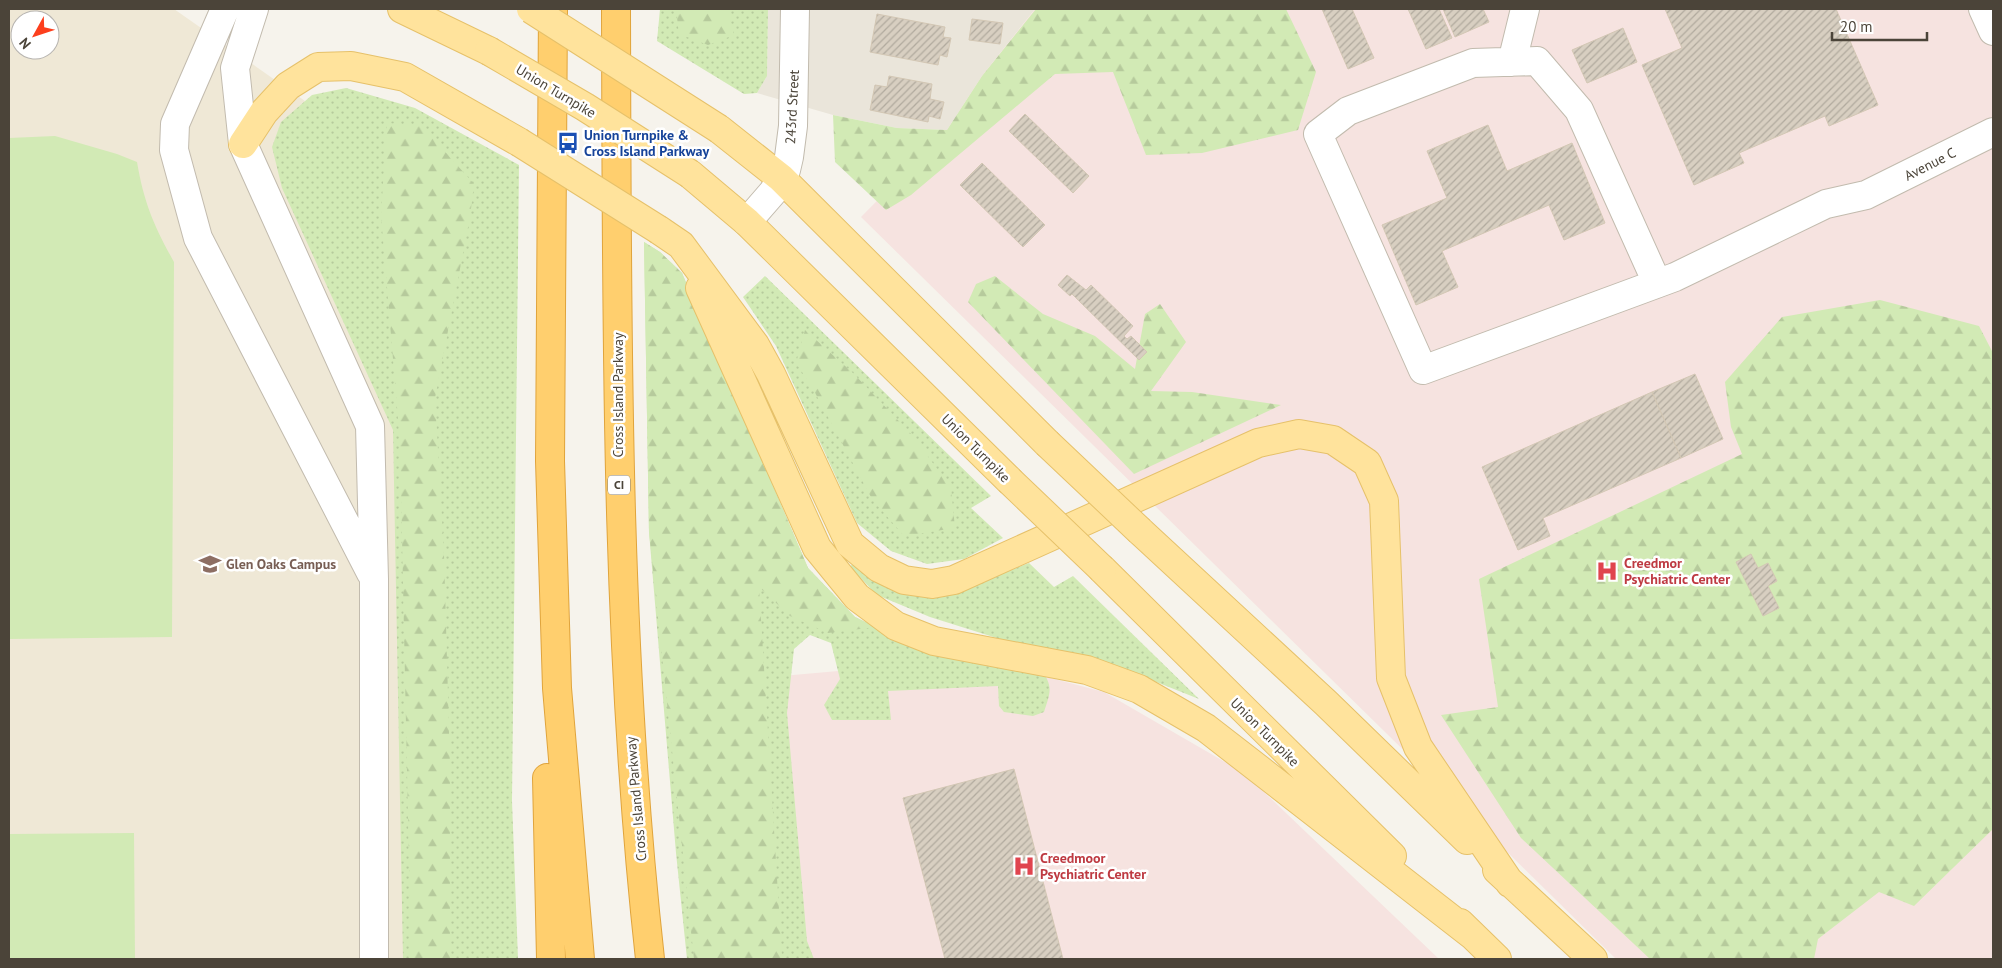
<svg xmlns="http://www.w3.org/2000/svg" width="2002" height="968" viewBox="0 0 2002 968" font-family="'PT Sans',sans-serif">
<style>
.residential{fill:#eae5da}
.education{fill:#efe8d6;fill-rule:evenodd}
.medical{fill:#f6e3e0}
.grass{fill:url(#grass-dots)}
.forest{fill:url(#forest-firs)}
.pitch{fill:#d2eab5}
.building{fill:url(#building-hatch);stroke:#d3c7b4}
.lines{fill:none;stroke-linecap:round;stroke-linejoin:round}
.minor-casing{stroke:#c2bbae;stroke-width:30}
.major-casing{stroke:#e6c16a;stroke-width:30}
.highway-casing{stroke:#e0a43c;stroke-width:30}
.minor{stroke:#fff;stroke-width:28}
.major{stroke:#ffe39c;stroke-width:28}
.highway{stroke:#ffcf6e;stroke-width:28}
.major-bridge-casing{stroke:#e6c16a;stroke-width:30;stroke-linecap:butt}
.major-bridge{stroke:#ffe39c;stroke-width:28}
.labels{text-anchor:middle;stroke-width:5;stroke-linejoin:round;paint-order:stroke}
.shield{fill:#fff;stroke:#817c74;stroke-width:1}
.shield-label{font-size:12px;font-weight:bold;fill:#4b4439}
.street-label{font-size:14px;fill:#4b4439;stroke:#fff}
.transit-label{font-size:14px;font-weight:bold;fill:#164399;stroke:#fff;text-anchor:start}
.health-label{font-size:14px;font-weight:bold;fill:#be3a42;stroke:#fff;text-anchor:start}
.education-label{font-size:14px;font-weight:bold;fill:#785e54;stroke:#fff;text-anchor:start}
</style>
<defs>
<pattern id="grass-dots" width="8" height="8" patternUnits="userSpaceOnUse" patternTransform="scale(1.25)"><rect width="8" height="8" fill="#d2eab5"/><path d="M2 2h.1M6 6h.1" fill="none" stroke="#b6ca9c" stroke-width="1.8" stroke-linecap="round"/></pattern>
<pattern id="forest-firs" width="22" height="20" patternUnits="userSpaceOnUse" patternTransform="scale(1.25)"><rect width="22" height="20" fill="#d2eab5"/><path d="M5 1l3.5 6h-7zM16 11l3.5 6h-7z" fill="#b6ca9c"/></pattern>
<pattern id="building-hatch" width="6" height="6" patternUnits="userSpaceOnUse" patternTransform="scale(1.25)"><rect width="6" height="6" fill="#d8cfc1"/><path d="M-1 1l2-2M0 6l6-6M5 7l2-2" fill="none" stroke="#b1aa9e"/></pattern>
</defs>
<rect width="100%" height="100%" fill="#f6f3ec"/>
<path class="residential" d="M768,9H1035L982,76L947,130L897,128L833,115L757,93L767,76Z"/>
<path class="education" d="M9,9H174L402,169L422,959H9ZM20,20H50V50H20Z"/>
<path class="medical" d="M1035,9H1993V959H1616L861,217L947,130L982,76Z
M940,662L1024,671L1104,692L1244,773L1439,959H724L759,678Z"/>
<path class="grass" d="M660,9H768L767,76L757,93L744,94L657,41Z
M346,88L415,108L519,165L512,801L518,959H403L393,430L282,188L272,147L281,122L312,95Z
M644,242L660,252L682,273L808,568L855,617L924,651L1043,673C1054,687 1049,696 1044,712L1033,716L1004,712L999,706L998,686L888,691L891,720H832L824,705L840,679L831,643L810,635L794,649L787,713L807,941L814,959H687L676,853L649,532Z
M765,276L991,496L971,508L1003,538L964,559L927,564L891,551L857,523L776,346L743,297Z
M854,562L949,594L1029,563L1054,587L1073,576L1199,699L1106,662L1003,640L930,617L877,595L850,567Z"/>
<path class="forest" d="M676,9H727L734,35L708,45L679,34Z
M1036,9H1286L1316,72L1298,130L1202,153L1146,155L1113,72L1055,74L911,195L886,210L835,162L833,115L897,128L947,130L982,76Z
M387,123L422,126L474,184L470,217L435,398L444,555L450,766V959H411L400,443L381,215Z
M644,242L660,252L682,273L808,568L855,617L876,627L828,633L790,616L759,587L782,959H694L649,532Z
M995,276L1043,314L1095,336L1135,369L1145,314L1160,304L1186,342L1151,391L1192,392L1281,405L1134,474L968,302L976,284Z
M1880,300L1979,326L1993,353V829L1914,906L1879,892L1818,939L1814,959H1650L1521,838L1441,715L1498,707L1479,579L1742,454L1731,427L1725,382L1782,317Z
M805,330L854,374L913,436L951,488L955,528L904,536L872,499L812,387L796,363Z"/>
<path class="pitch" d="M55,136L117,154L137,162C144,203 154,226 174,262L172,637L9,639V138Z
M134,833L135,959H9V834Z"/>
<path class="building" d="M1322,9H1352L1374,58L1348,69Z
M1408,9H1439L1452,38L1426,49Z
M1443,9H1483L1489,22L1455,37Z
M1665,9H1836L1878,105L1829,126L1825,116L1739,153L1744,163L1694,185L1642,65L1682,48Z
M877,14L945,27L943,37L951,38L947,57L940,55L938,65L870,52Z
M972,19L1003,23L1000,44L969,40Z
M1623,28L1637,62L1587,83L1572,50Z
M889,76L932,84L930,99L944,102L940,119L929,116L928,122L870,110L875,85L887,87Z
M1025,114L1089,176L1073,193L1009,131Z
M1488,125L1507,171L1572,143L1605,223L1564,240L1549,205L1442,251L1458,287L1416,305L1382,225L1447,198L1427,151Z
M982,163L1045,225L1023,247L960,185Z
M1067,275L1086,290L1091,285L1133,326L1124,336L1127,339L1131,336L1147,352L1139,360L1072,294L1070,296L1058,285Z
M1695,374L1723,439L1681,458L1652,392Z
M1652,392L1681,458L1543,518L1550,536L1518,550L1482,467Z
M1751,554L1758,568L1768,563L1777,581L1768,586L1779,608L1763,616L1736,562Z
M1014,769L1063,959H945L903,798Z"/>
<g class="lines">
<g class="minor-casing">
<path id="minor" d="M225,9L175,124L174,150L198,238L371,573
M254,9L235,68L243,144L370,426L374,579V959
M1983,9L1993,31
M1512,62L1525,9
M747,222L773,192L786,170L789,157L793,126L795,9
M1657,283L1579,110L1537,61L1473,63L1348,111L1318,134L1423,370L1675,277L1826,204L1866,195L1993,132"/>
</g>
<g class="major-casing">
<path id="major" d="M402,9L489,51
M719,129L781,178L1047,443
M243,144L264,112L288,86L318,67L351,66L405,77L519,142
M690,174L747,222L1009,480
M659,230L681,245L755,345L771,374L850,544L879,568L904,580L932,584L954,580L1258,443L1299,434L1333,440L1367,463L1384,501L1391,678L1418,747L1510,883
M700,288L817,548L857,597L896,626L934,641L1087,670L1139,689L1206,728L1472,935
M1140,531L1326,703L1467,840
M1102,569L1392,856
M1497,870L1593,959
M1460,923L1497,959"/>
</g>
<g class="highway-casing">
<path id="highway" d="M553,9L550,461L557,688L580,959
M616,9C617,326 615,643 650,959
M547,778L551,959"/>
</g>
<use href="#minor" class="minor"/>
<use href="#major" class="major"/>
<use href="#highway" class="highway"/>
<g class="major-bridge-casing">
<path id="major-bridge" d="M531,9L719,129
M489,51L585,107L690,174
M519,142L659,230
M1047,443L1140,531
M1009,480L1102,569"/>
</g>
<use href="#major-bridge" class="major-bridge"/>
</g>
<defs>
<g id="bus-bare" transform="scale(1.725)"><path d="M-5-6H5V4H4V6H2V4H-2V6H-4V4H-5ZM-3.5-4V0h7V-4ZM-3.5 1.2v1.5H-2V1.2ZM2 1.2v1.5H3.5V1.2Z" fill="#1a4fb4" stroke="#fff" stroke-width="2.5" paint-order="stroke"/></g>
<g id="school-bare" transform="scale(1.725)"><path d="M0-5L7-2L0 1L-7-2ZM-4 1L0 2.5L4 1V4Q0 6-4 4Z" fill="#8d6e63" stroke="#fff" stroke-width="2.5" paint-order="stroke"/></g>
<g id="hospital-bare" transform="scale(1.725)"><path d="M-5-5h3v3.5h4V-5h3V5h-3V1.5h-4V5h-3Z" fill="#e0444e" stroke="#fff" stroke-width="2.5" paint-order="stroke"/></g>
</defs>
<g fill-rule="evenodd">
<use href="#bus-bare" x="568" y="143"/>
<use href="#school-bare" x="210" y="564"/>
<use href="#hospital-bare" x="1607" y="571"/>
<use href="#hospital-bare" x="1024" y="866"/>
</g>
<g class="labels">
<rect class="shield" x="608" y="475.5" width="22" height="19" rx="4"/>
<g class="shield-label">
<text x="619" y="489">CI</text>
</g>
<g class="street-label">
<text transform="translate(556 91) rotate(31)" y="5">Union Turnpike</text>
<text transform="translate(792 107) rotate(-87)" y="5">243rd Street</text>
<text transform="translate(1930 164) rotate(-27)" y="5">Avenue C</text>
<text transform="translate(618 395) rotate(-90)" y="5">Cross Island Parkway</text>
<text transform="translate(976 448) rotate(45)" y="5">Union Turnpike</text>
<text transform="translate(1265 732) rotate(45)" y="5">Union Turnpike</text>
<text transform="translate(636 799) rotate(-95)" y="5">Cross Island Parkway</text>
</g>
<g class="transit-label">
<text x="584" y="140">Union Turnpike &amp;<tspan x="584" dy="16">Cross Island Parkway</tspan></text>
</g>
<g class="health-label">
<text x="1624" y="568">Creedmor<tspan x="1624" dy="16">Psychiatric Center</tspan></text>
<text x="1040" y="863">Creedmoor<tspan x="1040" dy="16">Psychiatric Center</tspan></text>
</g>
<g class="education-label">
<text x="226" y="569">Glen Oaks Campus</text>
</g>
</g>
<rect width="2002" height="968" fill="none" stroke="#4b4439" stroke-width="20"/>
<g transform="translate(35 35) rotate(230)"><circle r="24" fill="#ffffff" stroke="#b7b4b0"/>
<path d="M0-4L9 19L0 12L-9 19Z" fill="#fc3f1d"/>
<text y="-8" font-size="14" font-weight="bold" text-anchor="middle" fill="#4b4439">N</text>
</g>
<path d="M1832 32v8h95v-8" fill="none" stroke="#4b4439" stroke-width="2.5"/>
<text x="1840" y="32" font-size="15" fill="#4b4439" stroke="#ffffff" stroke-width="4" paint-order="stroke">20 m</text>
</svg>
